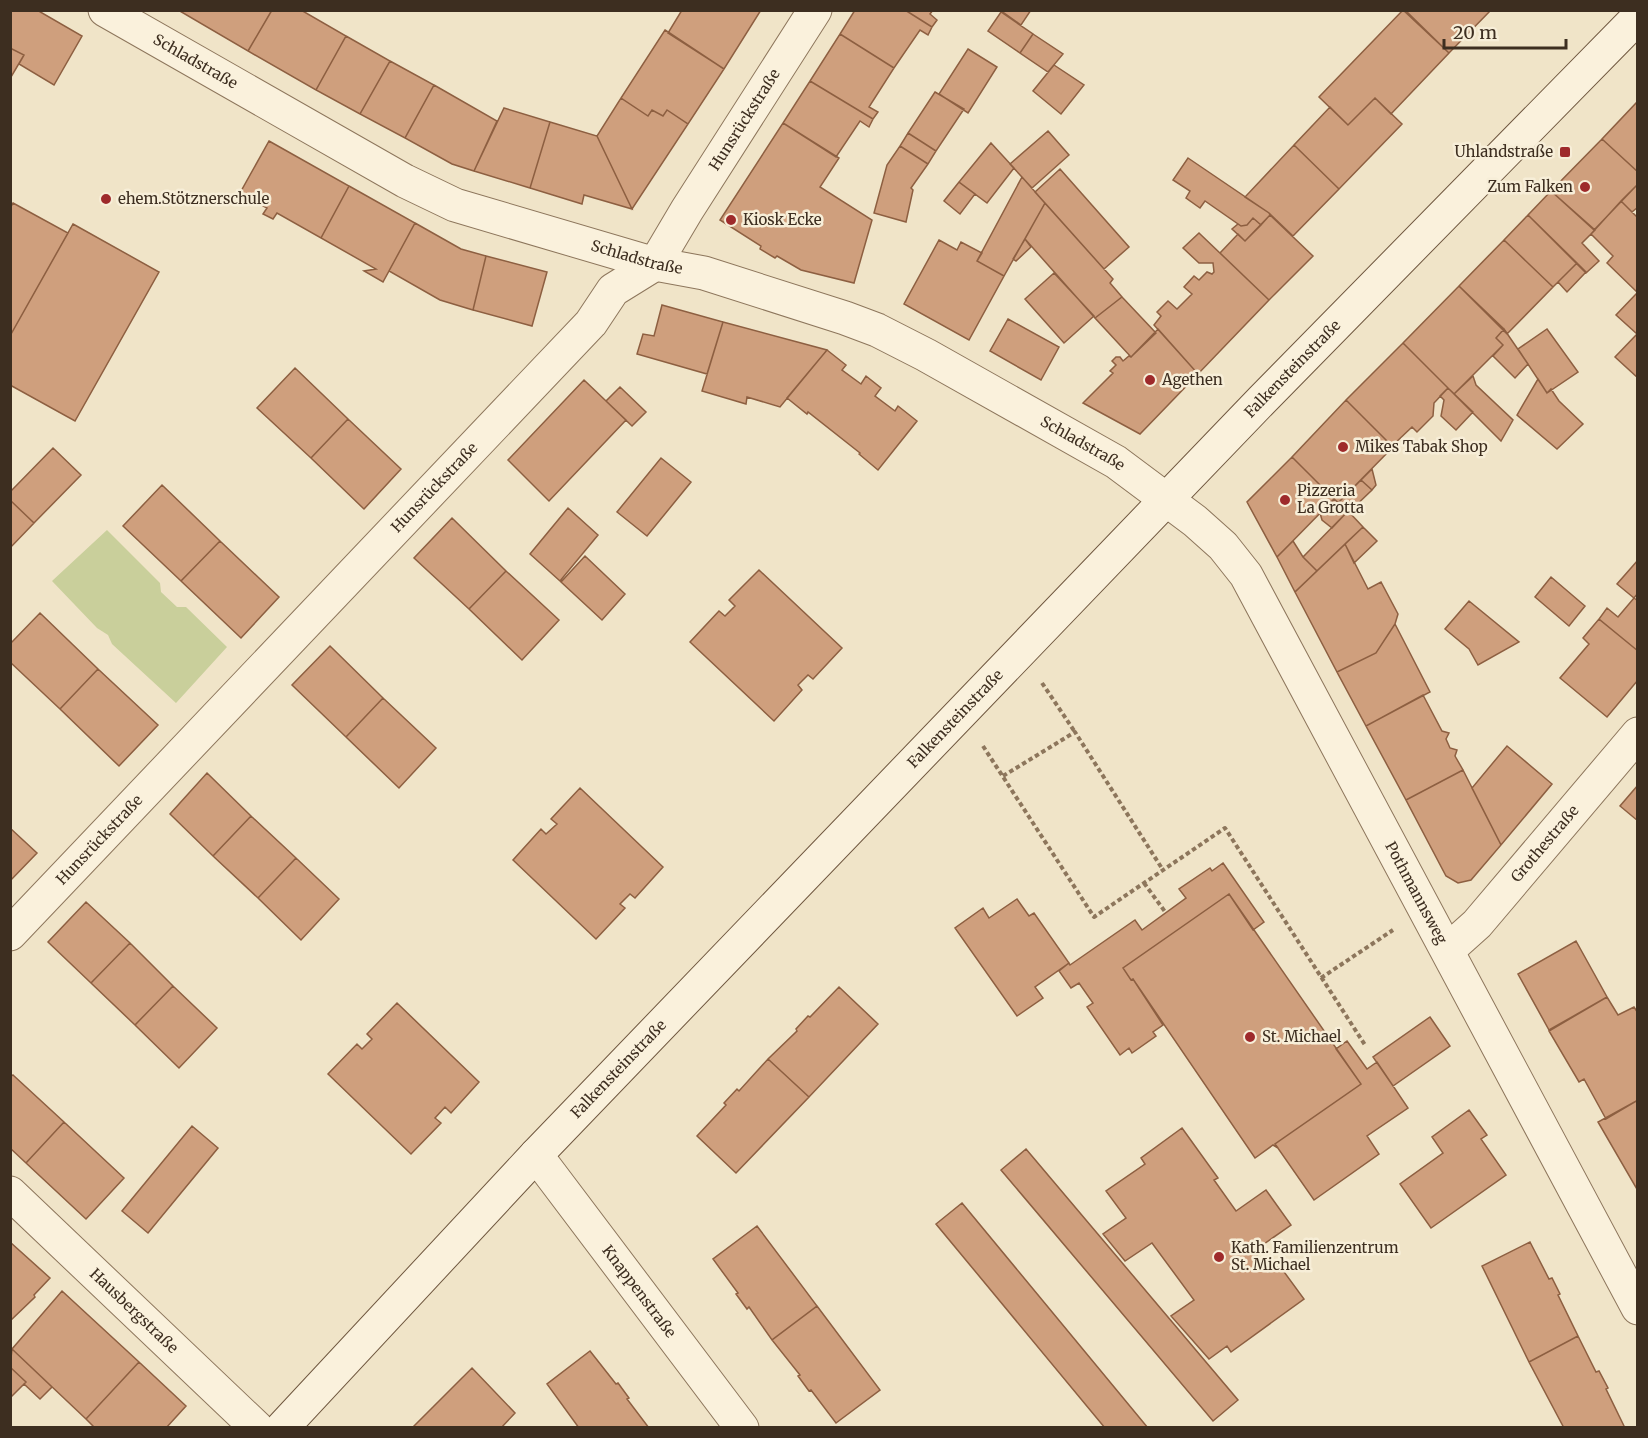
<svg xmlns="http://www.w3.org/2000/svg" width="1648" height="1438" viewBox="0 0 1648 1438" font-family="Merriweather,serif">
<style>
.green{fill:#c9cf9b}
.building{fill:#cf9f7d;stroke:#8d5f41;stroke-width:1.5}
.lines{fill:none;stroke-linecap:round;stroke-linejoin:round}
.street-casing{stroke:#8d765c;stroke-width:35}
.secondary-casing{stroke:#6f573f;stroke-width:35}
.path{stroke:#8d765c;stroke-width:4;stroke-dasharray:4.5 3;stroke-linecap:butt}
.street{stroke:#faf1dc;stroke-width:33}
.secondary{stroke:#faf1dc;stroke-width:33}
.poi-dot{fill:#9e2a2b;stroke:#f7eed8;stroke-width:2}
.labels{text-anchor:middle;stroke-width:5;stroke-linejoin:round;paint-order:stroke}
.street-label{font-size:15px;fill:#3d2e20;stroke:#f7eed8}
.poi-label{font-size:15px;fill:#3d2e20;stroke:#f7eed8;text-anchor:start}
</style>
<rect width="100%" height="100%" fill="#f0e4c8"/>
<path class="green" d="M107,530L160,583L161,592L177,607H186L227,647L176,703L112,644L108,635L97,628L52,581Z"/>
<path class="building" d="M10,10H37L82,36L54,85L19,64L24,55L10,48Z
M178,10H272L248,51Z
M272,10H301L346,36L316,90L248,51Z
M682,10H761L724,69L668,33Z
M855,10H905L932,27L928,35L920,30L894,68L840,34Z
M905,10H933L930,14L937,20L932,27Z
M1000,10H1031L1021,25Z
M1403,10L1449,53L1391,114L1375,98L1348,125L1319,97Z
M1405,10H1491L1449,53Z
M1001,12L1033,34L1020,53L988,31Z
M665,30L724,69L688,124L667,110L663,116L652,110L648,116L621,98Z
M840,34L894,68L869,107L878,112L873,119L810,81Z
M1033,34L1063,54L1048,72L1020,53Z
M346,36L390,61L360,114L316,90Z
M10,48L24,55L11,77H10Z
M968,49L997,67L968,113L939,94Z
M390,61L434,85L405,138L360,114Z
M1054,65L1084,85L1061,114L1033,91Z
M810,81L873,119L869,127L860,121L836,157L783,123Z
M434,85L497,121L474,171L452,164L405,138Z
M935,92L964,109L936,151L908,133Z
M621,98L648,116L652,110L663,116L667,110L688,124L632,209L597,136Z
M1375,98L1402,124L1339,189L1294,145L1330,107L1348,125Z
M1638,101V172L1602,139Z
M504,108L550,122L530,188L474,171Z
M550,122L597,136L632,209L584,195L582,204L530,188Z
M783,123L839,158L820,187L872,220L854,283L801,270L777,256L775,258L760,249L761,246L720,220Z
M1048,131L1069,155L1032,188L1010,164Z
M908,133L936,151L928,164L900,146Z
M1602,139L1638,172V184L1594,230L1551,191Z
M269,141L349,186L321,238L277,213L273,219L263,214L267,208L240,193Z
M991,143L1014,168L987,203L959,182Z
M1294,145L1339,189L1293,236L1269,213L1245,197Z
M900,146L928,164L911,188L913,190L906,222L874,213L887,165Z
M1188,158L1269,213L1270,215L1261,225L1253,218L1247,225L1241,226L1205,201L1200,208L1186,198L1190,191L1173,180Z
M1060,169L1129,247L1104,269L1035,192Z
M1022,177L1045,203L1004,276L977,261Z
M959,182L975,194L960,214L944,201Z
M1638,184V207L1632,212L1621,201Z
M349,186L415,223L383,282L364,271L376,269L321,238Z
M1551,191L1595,230L1582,243L1599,261L1586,273L1528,215Z
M1621,201L1638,218V293L1607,263L1613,256L1591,234Z
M13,203L68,233L10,336V208Z
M1045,203L1113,279L1110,283L1122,297L1095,318L1025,239Z
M1270,215L1313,256L1269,300L1220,253L1238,234L1245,241Z
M1528,215L1577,263L1553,287L1504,240Z
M1253,218L1261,225L1245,241L1232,229L1238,224L1241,226L1247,225Z
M415,223L461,249L486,256L473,310L440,300L389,271Z
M73,224L159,272L75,421L10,385V336Z
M1199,233L1269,300L1198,374L1154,325L1161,316L1157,312L1168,301L1177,309L1192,294L1184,287L1194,276L1199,280L1207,272L1212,274L1214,272L1213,263H1199L1183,248Z
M1025,239L1031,247L1016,261L1013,259Z
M939,240L957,250L961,242L982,253L977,261L1004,276L969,340L904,304Z
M1504,240L1553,287L1507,334L1459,286Z
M486,256L547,272L532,326L473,310Z
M1577,263L1586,272L1567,292L1558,282Z
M1054,273L1094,316L1064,343L1025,299Z
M1459,286L1504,329L1496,338L1503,345L1454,394L1403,343Z
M1637,293H1638V378L1615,357L1637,334L1616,315Z
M1122,297L1156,333L1131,357L1095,318Z
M662,305L723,322L707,374L637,354L643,334L654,336Z
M1008,319L1059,347L1041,380L990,351Z
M723,322L827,350L780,407L747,397L746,404L702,391Z
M1158,329L1198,374L1140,434L1083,403L1113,373L1110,371L1116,365L1112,361L1116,357H1120L1123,361L1129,356L1131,357Z
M1504,329L1528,364L1515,378L1493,356L1503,345L1496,338Z
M1547,329L1578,372L1547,393L1518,349Z
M1403,343L1448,388L1434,403L1433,416L1417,432L1412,427L1392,446L1346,400Z
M827,350L846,365L842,370L861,384L866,376L881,388L875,396L895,411L898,406L917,421L878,470L859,454L860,453L808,412L807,414L787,398Z
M295,368L348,419L311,458L257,408Z
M1473,376L1476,385L1513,420L1501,441L1454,394Z
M1538,379L1547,393L1551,389L1559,401L1583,424L1557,449L1517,415Z
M584,380L626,420L549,501L508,460Z
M620,387L646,412L632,426L606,401Z
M1448,388L1473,412L1456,430L1441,416L1444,400L1440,396Z
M1346,400L1393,447L1338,503L1292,457Z
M348,419L401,469L364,509L311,458Z
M53,448L81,475L34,523L10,500V492Z
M1292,457L1334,499L1277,557L1247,502Z
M661,458L691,482L647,536L617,512Z
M1372,469L1376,485L1372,490L1361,480Z
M1361,480L1372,490L1349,512L1338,503Z
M162,485L220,541L181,581L123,526Z
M1334,499L1348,511L1332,528L1322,520L1320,513Z
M10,500L34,523L10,548Z
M568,508L598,535L560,581L530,554Z
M1348,511L1363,527L1317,571L1303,557Z
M452,518L506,571L469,609L414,558Z
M1363,527L1377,541L1354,563L1345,544Z
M220,541L279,597L241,638L181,581Z
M1293,541L1303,557L1317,571L1295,592L1277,557Z
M1345,544L1368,589L1381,582L1398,614L1395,624L1376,653L1337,672L1295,592Z
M585,556L625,594L602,620L561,582Z
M1638,560V593L1634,598L1617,584Z
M759,570L842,648L813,679L808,675L798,685L802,690L774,721L690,642L719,611L725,616L735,606L729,600Z
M506,571L559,620L522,660L469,609Z
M1551,577L1585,606L1569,626L1535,597Z
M1634,598L1638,601V651L1599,619L1607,608L1618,617Z
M1469,601L1519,642L1478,665L1469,649L1445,629Z
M40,613L98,669L60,709L10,662V644Z
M1599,619L1638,651V680L1607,717L1560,678L1589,644L1583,638Z
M1395,624L1430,692L1366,726L1337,672L1376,653Z
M330,646L383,698L346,737L292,685Z
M98,669L158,725L119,766L60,709Z
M1423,695L1442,731L1449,733L1446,739L1450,748L1457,750L1455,756L1463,770L1406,800L1366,726Z
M383,698L436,748L399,788L346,737Z
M1507,746L1552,784L1501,845L1472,788Z
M1463,770L1501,845L1471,880L1458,883L1446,876L1406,800Z
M207,773L251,816L213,856L170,814Z
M1638,785V821L1620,806Z
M580,788L663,867L635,898L630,894L620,904L625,908L596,939L513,860L541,829L546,834L557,824L551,819Z
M251,816L296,858L258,898L213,856Z
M10,828L37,853L10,881Z
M296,858L339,899L301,940L258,898Z
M1223,863L1264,922L1253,930L1229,894L1123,968L1131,980L1133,979L1163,1025L1153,1032L1156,1036L1132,1053L1129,1048L1120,1055L1087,1007L1093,1003L1079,983L1071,988L1059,971L1069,963L1070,965L1135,920L1142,930L1186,898L1179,889L1210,868L1212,871Z
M1229,894L1361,1084L1275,1144L1278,1148L1273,1145L1255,1158L1133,979L1131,980L1123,968Z
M1017,899L1029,916L1034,913L1069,963L1035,987L1043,998L1017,1016L955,928L983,908L989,918Z
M86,902L130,943L91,983L48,942Z
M1576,941L1607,997L1549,1030L1518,974Z
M130,943L173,986L135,1025L91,983Z
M173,986L217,1028L179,1068L135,1025Z
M839,987L878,1024L809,1097L768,1059L797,1031L796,1029L808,1016L810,1017Z
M1607,997L1618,1015L1634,1007L1638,1013V1100L1606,1119L1584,1079L1579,1082L1549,1031Z
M397,1003L479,1082L451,1113L445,1107L435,1118L441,1123L411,1154L328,1074L357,1044L362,1049L372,1039L367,1034Z
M1430,1017L1450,1046L1393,1086L1373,1057Z
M1347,1041L1367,1069L1377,1062L1408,1108L1367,1136L1379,1154L1314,1200L1275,1144L1361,1084L1336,1049Z
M768,1059L809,1097L736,1173L697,1136L726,1105L724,1103L737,1089L739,1091Z
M13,1075L64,1122L26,1163L10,1148V1077Z
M1638,1100V1191L1598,1122Z
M1469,1110L1487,1135L1481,1139L1506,1175L1431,1228L1400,1184L1443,1153L1432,1137Z
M64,1122L124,1178L86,1219L26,1163Z
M192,1126L218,1148L148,1233L122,1211Z
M1182,1128L1218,1178L1214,1180L1236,1211L1266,1190L1291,1225L1254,1251L1269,1272L1279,1265L1304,1299L1231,1352L1227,1346L1209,1359L1171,1316L1194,1300L1152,1243L1125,1261L1103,1234L1126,1218L1106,1191L1145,1164L1141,1158Z
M1026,1149L1238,1400L1213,1421L1001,1170Z
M962,1203L1148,1428H1105L936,1224Z
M757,1226L817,1306L772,1340L749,1307L747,1309L736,1294L738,1293L713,1259Z
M10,1242L50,1278L34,1295L35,1297L10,1321Z
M1530,1242L1549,1279L1552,1278L1560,1294L1558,1295L1578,1336L1529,1362L1482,1266Z
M62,1291L139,1362L86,1419L12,1349Z
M817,1306L880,1390L836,1423L811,1390L809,1391L798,1376L800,1375L772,1340Z
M1578,1336L1596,1372L1599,1371L1608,1388L1606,1389L1624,1426L1621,1428H1564L1529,1362Z
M12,1349L52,1387L40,1399L24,1384L26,1382L10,1367Z
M590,1351L616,1384L618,1383L629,1398L627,1399L649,1428H579L547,1384Z
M139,1362L186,1406L166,1428H95L86,1419Z
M10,1367L26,1382L10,1398Z
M472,1368L515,1413L501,1428H412Z"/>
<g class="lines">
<g class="street-casing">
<g id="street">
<path id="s1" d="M105,10L405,181L455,205L655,264L704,273L845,318L877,330L926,355L1116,462L1195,521L1223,546L1246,575L1638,1308"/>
<path id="s2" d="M10,934L591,323L613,290L655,264L687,210L815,10"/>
<path id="s3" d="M1448,950L1477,924L1638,734"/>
<path id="s4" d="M536,1155L742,1428"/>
<path id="s5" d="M10,1193L257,1428"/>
</g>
</g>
<g class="secondary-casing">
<g id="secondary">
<path id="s6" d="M282,1428L536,1155L1262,400L1638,17"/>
</g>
</g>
<path class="path" d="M1042,683L1075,732
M983,746L1094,917L1225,828L1365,1045
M1003,776L1075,732L1163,870
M1144,883L1166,913
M1321,978L1393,930"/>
<use href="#street" class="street"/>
<use href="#secondary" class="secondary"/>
</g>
<g class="poi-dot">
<rect x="1559" y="146" width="12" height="12" rx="3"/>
<circle cx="1585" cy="187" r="6"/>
<circle cx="106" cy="199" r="6"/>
<circle cx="731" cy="220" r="6"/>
<circle cx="1150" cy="380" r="6"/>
<circle cx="1343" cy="447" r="6"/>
<circle cx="1285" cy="500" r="6"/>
<circle cx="1250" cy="1037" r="6"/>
<circle cx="1219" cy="1257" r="6"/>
</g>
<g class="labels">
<g class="street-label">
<text dy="5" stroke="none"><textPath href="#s1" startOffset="104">Schladstraße</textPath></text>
<text dy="5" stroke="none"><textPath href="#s2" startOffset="1102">Hunsrückstraße</textPath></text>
<text dy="5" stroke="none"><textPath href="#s1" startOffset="590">Schladstraße</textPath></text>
<text dy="5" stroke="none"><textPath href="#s6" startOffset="1464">Falkensteinstraße</textPath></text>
<text dy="5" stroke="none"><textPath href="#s1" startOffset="1076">Schladstraße</textPath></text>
<text dy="5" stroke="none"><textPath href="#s2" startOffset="616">Hunsrückstraße</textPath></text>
<text dy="5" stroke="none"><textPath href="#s6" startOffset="978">Falkensteinstraße</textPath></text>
<text dy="5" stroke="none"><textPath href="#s2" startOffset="130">Hunsrückstraße</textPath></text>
<text dy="5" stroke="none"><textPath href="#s3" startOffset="144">Grothestraße</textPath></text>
<text dy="5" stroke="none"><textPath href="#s1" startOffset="1648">Pothmannsweg</textPath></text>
<text dy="5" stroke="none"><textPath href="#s6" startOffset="492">Falkensteinstraße</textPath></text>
<text dy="5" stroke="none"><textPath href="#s4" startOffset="171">Knappenstraße</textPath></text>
<text dy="5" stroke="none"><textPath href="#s5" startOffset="171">Hausbergstraße</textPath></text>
</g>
<g class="poi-label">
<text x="1553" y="157" text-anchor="end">Uhlandstraße</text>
<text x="1573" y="192" text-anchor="end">Zum Falken</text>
<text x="118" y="204">ehem.Stötznerschule</text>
<text x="743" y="225">Kiosk Ecke</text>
<text x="1162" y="385">Agethen</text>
<text x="1355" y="452">Mikes Tabak Shop</text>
<text x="1297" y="496">Pizzeria<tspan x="1297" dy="17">La Grotta</tspan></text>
<text x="1262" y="1042">St. Michael</text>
<text x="1231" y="1253">Kath. Familienzentrum<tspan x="1231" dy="17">St. Michael</tspan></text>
</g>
</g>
<rect width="1648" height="1438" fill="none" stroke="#3d2e20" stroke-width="24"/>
<path d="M1444 39v9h122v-9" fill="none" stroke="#3d2e20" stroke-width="3"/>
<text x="1453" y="39" font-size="18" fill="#3d2e20" stroke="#f7eed8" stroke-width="4.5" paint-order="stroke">20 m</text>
</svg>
